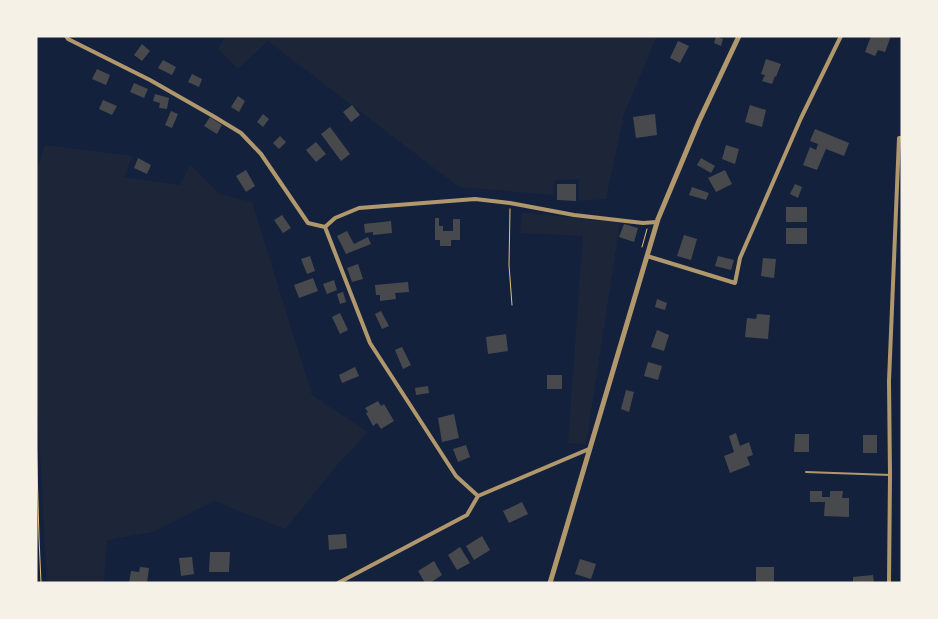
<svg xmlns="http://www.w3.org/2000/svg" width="938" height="619" viewBox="0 0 938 619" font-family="Lora,serif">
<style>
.green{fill:#1d2539}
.building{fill:#48494c}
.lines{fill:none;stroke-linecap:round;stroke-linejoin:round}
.path{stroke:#e5c07b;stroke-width:1}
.service{stroke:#b1986c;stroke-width:2}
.minor{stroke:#b1986c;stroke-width:4}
.tertiary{stroke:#b1986c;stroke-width:5}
</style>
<rect width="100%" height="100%" fill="#14213d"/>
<path class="green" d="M225,36H657L624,114L606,199L579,201V179L554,180L553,195L459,187L268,41L238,69L218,49Z
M45,145L133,156L124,177L180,185L190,165L219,194L252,202L312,395L368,432L339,463L285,529L214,501L153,532L107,540L104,583H47L36,377V172Z
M522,212L620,223L586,444L568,443L583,236L520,233Z"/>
<path class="building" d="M716,36L723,39L721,46L714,43Z
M871,36H891L885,52L878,50L875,56L865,52Z
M678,41L689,46L680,63L670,58Z
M142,44L150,51L142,61L134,55Z
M766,59L781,64L776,77L775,76L772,84L762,81L765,75L761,74Z
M163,60L176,67L172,75L158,68Z
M97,69L110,75L106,85L92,79Z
M192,74L202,79L199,87L188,82Z
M134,83L148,89L144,98L130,92Z
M155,94L169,98L167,109L159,108L160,103L153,101Z
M238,96L245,101L239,112L231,107Z
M103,100L117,106L112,115L99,109Z
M352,105L360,115L351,122L343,112Z
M750,105L766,110L762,127L745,122Z
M171,111L178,114L172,128L165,125Z
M263,114L269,119L263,127L257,122Z
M655,114L657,135L636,138L633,117Z
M210,117L222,125L217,134L204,126Z
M330,127L350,154L341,161L321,134Z
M815,129L849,143L844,156L826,149L817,170L803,165L810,147L816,150L818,144L810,141Z
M280,136L286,142L279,149L273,143Z
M316,142L326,154L316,162L306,150Z
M726,145L739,149L735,164L722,159Z
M138,158L151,165L147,174L134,168Z
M701,158L715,166L711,173L697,165Z
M246,170L255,186L246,192L236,176Z
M725,170L732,184L716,192L708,178Z
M557,184H576V201L557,200Z
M795,184L802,187L798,198L790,194Z
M692,187L709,193L706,200L689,195Z
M786,207H807V222H786Z
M282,215L291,228L283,233L274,220Z
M435,218H439V226H443V231H453V219H460V240H451V246H440V240H435Z
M391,221L392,233L373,235V232L365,233L364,224Z
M624,224L638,228L634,242L619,237Z
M786,228H807V244H786Z
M347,231L354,244L368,237L371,244L346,254L337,236Z
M684,235L697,239L691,260L677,256Z
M310,256L315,271L307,274L301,259Z
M718,256L734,260L731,270L715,266Z
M763,258L776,259L774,278L761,276Z
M358,264L363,279L352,282L347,268Z
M313,278L318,291L299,298L294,285Z
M334,280L337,290L327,294L323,284Z
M408,282L409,292L395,293L396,299L380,301V295H376L375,285Z
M343,292L346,302L340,304L337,294Z
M657,299L667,303L665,310L655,307Z
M381,311L389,326L382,329L375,314Z
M340,313L348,330L340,334L332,317Z
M757,314L770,315L768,339L745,337L747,318L756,319Z
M657,330L669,335L664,351L651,347Z
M506,334L508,351L488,354L486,337Z
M402,347L411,365L403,369L395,350Z
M648,362L662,366L658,380L644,376Z
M355,367L359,376L342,383L339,375Z
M547,375H562V389H547Z
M428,386L429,393L416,395L415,388Z
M626,390L634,392L629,412L621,409Z
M378,401L381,406L384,404L394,421L381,429L377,423L373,426L366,413L368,412L365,408Z
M454,414L459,438L442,442L438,418Z
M736,433L740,446L749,442L753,455L747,457L750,465L730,473L724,456L734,452L729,436Z
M795,434H809V452H794Z
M863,435H877V453H863Z
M466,445L470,457L458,462L453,449Z
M810,491H822V497H830V491H843L842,498H849V517L824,516L825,502H810Z
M522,502L528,514L509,523L503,511Z
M346,534L347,548L329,550L328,535Z
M482,536L490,550L474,560L466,546Z
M460,547L470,563L457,570L448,555Z
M210,552H230L229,572H209Z
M192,557L194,574L181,576L179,558Z
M580,559L596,564L591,579L575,574Z
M434,561L442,575L430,583H425L418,571Z
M140,567L149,568L147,583H129L131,571L139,572Z
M756,567H774V583H756Z
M873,575L874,583H853V577Z"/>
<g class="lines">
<path class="path" d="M510,209L509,265L512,305
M642,247L647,229
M36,432L39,538L41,583"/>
<path class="service" d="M806,472L890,475"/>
<path class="minor" d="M66,36L68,39L150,80L213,116L241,133L261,154L308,223L325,227L370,343L456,476L478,496
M325,227L335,218L359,208L475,199L510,203L574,215L643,223L657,222
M647,256L735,283L740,258L801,118L841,36
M338,583L467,515L478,496L589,449
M889,583L890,475L889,381L899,138H902"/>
<path class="tertiary" d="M550,583L658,219L699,121L739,36"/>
</g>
<rect width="938" height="619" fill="none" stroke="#f6f1e7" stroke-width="75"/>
</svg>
